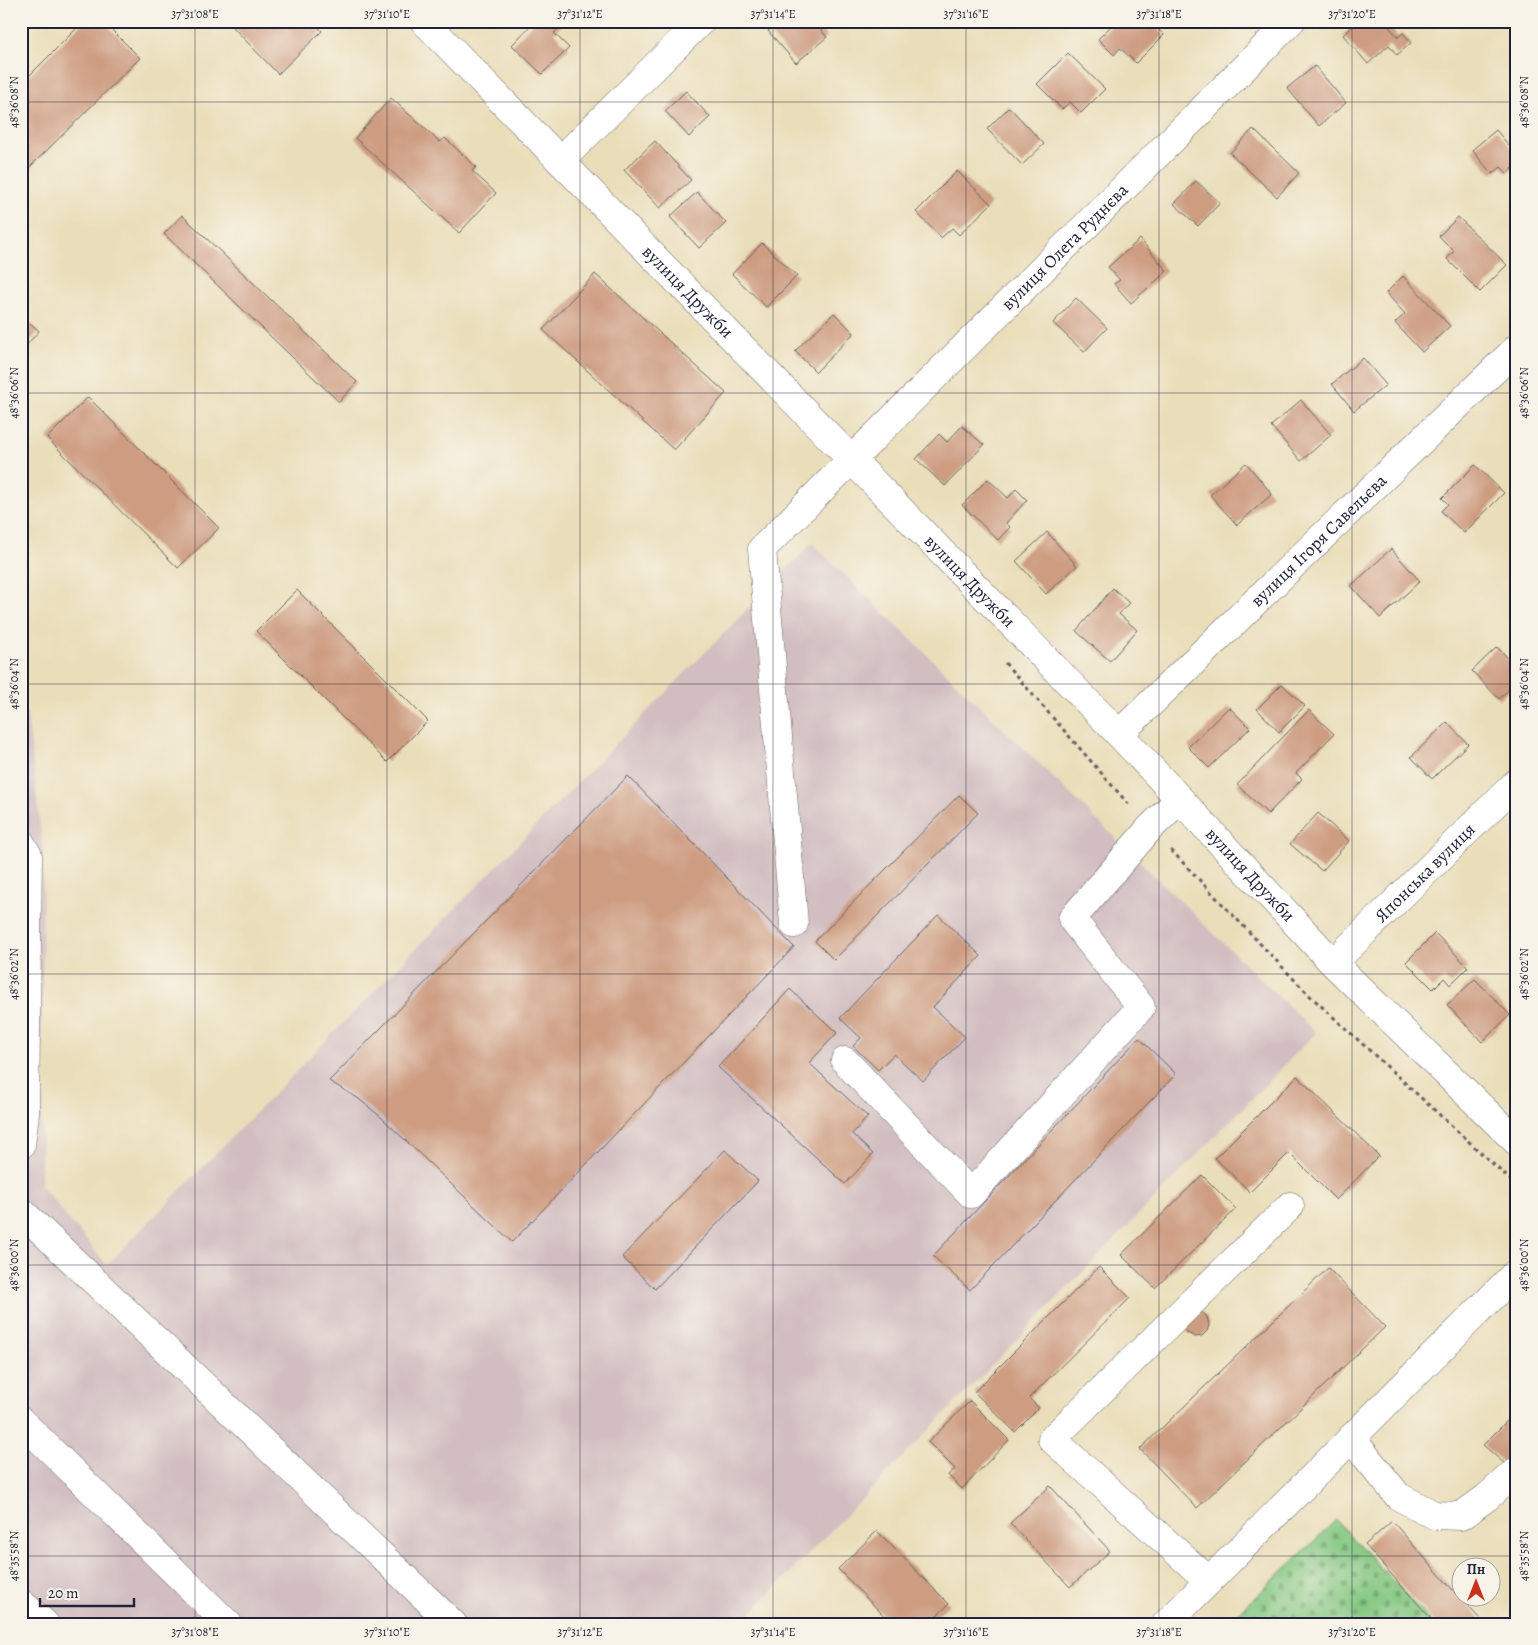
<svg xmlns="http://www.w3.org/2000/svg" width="1538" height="1645" viewBox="0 0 1538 1645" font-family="Alegreya,serif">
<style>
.industrial{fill:#d2bec1}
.cemetery{fill:url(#cemetery-stones);stroke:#52745e}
.building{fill:#cd9c81}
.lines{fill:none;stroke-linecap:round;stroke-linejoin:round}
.minor-casing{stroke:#686467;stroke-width:29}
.path{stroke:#686467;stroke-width:3;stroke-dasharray:4 4;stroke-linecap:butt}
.minor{stroke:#fff;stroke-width:28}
.ticks{fill:none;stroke:#22223b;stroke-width:1;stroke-opacity:0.45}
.labels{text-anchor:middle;stroke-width:4;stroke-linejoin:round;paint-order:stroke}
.street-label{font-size:18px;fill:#22223b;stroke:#f7f3e8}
.neatline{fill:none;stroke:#22223b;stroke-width:2}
.ticks-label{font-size:12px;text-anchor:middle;fill:#22223b}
</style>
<defs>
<pattern id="cemetery-stones" width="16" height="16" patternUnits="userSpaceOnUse" patternTransform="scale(1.25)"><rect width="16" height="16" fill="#83c781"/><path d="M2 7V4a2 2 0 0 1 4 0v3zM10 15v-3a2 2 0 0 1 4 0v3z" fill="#6ba16b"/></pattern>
</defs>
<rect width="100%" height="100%" fill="#f7f3e8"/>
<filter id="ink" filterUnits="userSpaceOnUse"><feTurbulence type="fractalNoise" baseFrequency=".02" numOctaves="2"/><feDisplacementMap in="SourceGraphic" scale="10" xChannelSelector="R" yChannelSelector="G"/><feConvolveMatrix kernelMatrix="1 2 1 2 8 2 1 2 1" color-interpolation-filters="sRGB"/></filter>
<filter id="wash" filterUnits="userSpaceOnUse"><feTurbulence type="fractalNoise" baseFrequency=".0096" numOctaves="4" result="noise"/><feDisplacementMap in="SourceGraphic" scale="20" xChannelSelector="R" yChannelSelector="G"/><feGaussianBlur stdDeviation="1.12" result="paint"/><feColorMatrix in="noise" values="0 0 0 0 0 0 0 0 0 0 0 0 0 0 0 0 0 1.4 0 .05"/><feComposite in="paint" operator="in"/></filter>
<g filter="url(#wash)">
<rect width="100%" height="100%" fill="#eadeba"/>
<path class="industrial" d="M812,543L1316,1033L740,1624H21V705L27,713L43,851L41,1186L107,1265Z"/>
<path class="cemetery" d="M1336,1520L1433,1624H1227Z"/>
<g id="blocks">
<path class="building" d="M84,21H103L140,58L21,176V84Z
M227,21H313L322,31L278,74Z
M535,21H566L554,33L569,48L542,74L512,45Z
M780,21H813L827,37L796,63L768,31Z
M1116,21H1150L1164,35L1136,63L1120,48L1114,55L1098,39Z
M1160,21H1175L1168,29Z
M1359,21H1384L1398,37L1403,33L1411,43L1397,55L1389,45L1368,64L1343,35Z
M1068,53L1105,89L1081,113L1070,102L1062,109L1037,84Z
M1315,66L1346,103L1319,126L1287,88Z
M686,91L710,117L689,137L665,111Z
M391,98L440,142L445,138L476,167L472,171L496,193L459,233L355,138Z
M1009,107L1044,144L1022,165L987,129Z
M1253,129L1299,173L1277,197L1230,153Z
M1496,130L1517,155V165L1507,173L1501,167L1492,174L1472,150Z
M655,141L691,180L660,208L624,170Z
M957,171L991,204L959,235L952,228L941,238L916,212Z
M1196,181L1220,203L1198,226L1174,204Z
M697,192L726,223L699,248L670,217Z
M182,215L357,382L339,402L164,234Z
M1458,217L1507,265L1480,292L1447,259L1454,251L1439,236Z
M1140,239L1167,271L1131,303L1114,284L1120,280L1108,267Z
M762,243L797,276L766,307L732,274Z
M595,274L726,393L674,450L543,330Z
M1403,276L1450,326L1422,352L1395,323L1405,314L1386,293Z
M1076,298L1107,328L1084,352L1053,323Z
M834,313L854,333L816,372L795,351Z
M21,315L39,331L21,351Z
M1363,358L1386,385L1354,411L1332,384Z
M88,397L219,528L178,568L47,438Z
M1301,400L1331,435L1301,461L1271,426Z
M962,426L984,445L945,486L916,459L939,434L947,442Z
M1246,463L1272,494L1237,525L1210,495Z
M1475,465L1504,493L1464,533L1441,511L1448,504L1442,498Z
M988,479L1008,498L1016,489L1027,500L1006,523L1010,527L998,540L962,505Z
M1047,532L1077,566L1046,594L1016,561Z
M1391,549L1420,581L1380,618L1351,586Z
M1113,588L1129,603L1119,614L1137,630L1110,661L1076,631Z
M297,590L428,721L387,762L256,631Z
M1497,647L1517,667V682L1499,699L1472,671Z
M1282,684L1305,706L1279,732L1257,709Z
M1229,707L1250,728L1209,768L1188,747Z
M1309,710L1334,734L1296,773L1302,779L1268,814L1237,785Z
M1447,722L1468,744L1432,779L1411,757Z
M628,776L794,947L512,1242L381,1117L359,1099L329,1081Z
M959,795L978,813L834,960L815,941Z
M1318,813L1349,841L1322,871L1290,844Z
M938,915L981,956L933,1007L965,1037L923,1081L894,1054L878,1070L853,1046L861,1038L840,1018Z
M1435,933L1468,967L1450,985L1444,978L1433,989L1406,962Z
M1475,979L1510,1015L1482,1042L1447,1005Z
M790,989L837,1033L809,1063L868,1117L852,1134L873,1154L845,1184L718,1067Z
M1139,1038L1176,1074L970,1290L933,1256Z
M1297,1076L1379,1156L1336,1200L1289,1153L1250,1192L1215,1158Z
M725,1150L758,1181L655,1289L622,1257Z
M1202,1175L1236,1209L1155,1288L1121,1255Z
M1099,1267L1130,1298L1029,1398L1039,1408L1015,1432L974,1392Z
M1328,1268L1385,1327L1197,1508L1140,1449Z
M1196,1312L1203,1313L1207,1317L1209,1325L1207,1331L1202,1336L1195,1337L1188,1333L1184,1327Z
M970,1401L1009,1440L962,1489L948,1475L955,1469L928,1442Z
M1517,1411V1474L1483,1445Z
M1050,1486L1110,1551L1070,1587L1010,1523Z
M1392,1521L1460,1598L1485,1624H1436L1365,1545Z
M877,1531L949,1604L928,1624H892L838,1569Z"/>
</g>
</g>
<g filter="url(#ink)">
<use href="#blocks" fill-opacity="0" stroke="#686467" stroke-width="1"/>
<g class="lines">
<g class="minor-casing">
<g id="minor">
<path id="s1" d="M424,21L1119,734L1333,963L1517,1142"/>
<path d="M560,161L701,21"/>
<path id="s2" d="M1119,734L1517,348"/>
<path d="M21,843L28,855L25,1114L21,1145"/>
<path id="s3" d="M794,924L762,549L1291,21"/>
<path id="s4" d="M1333,963L1517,782"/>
<path d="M845,1061L971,1194L1141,1007L1072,919L1150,828L1180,799"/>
<path d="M21,1211L453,1624"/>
<path d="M21,1421L228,1624"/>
<path d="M1351,1438L1398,1496L1434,1515L1461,1516L1486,1498L1515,1472"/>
<path d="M1209,1581L1052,1439L1290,1206"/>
<path d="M21,1603L45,1624"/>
<path d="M1166,1624L1517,1272"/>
</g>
</g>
<path class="path" d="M1005,663L1131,807
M1171,850L1307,993L1517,1186"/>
<use href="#minor" class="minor"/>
</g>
</g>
<path class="ticks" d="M195,21V1624M387,21V1624M580,21V1624M773,21V1624M966,21V1624M1159,21V1624M1352,21V1624M21,102H1517M21,393H1517M21,684H1517M21,974H1517M21,1265H1517M21,1556H1517"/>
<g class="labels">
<g class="street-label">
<text dy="6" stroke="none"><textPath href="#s3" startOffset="804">вулиця Олега Руднєва</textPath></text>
<text dy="6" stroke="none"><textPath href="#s1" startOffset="378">вулиця Дружби</textPath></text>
<text dy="6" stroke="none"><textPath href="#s2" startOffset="278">вулиця Ігоря Савельєва</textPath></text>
<text dy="6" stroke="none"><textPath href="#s1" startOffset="782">вулиця Дружби</textPath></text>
<text dy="6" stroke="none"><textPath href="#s4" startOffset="129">Японська вулиця</textPath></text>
<text dy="6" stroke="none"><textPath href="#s1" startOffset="1188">вулиця Дружби</textPath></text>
</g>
</g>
<rect width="1538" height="1645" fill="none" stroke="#f7f3e8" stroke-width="55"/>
<g transform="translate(1476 1582)"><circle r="24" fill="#f7f3e8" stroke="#a29fa3"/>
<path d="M0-4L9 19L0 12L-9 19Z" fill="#c8321e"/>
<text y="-8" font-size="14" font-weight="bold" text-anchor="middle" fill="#22223b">Пн</text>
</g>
<path d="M40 1598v8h94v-8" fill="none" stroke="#22223b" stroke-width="2.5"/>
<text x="48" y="1598" font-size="15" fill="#22223b" stroke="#f7f3e8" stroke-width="4" paint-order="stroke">20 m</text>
<rect x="28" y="28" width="1482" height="1590" class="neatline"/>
<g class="ticks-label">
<text x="195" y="18">37°31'08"E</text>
<text x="387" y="18">37°31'10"E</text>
<text x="580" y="18">37°31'12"E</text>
<text x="773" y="18">37°31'14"E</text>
<text x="966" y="18">37°31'16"E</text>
<text x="1159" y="18">37°31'18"E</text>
<text x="1352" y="18">37°31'20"E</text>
<text transform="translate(14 102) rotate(-90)" y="4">48°36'08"N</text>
<text transform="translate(1524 102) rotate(-90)" y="4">48°36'08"N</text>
<text transform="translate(14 393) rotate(-90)" y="4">48°36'06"N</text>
<text transform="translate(1524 393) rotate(-90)" y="4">48°36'06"N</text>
<text transform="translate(14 684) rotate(-90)" y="4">48°36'04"N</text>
<text transform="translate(1524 684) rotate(-90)" y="4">48°36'04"N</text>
<text transform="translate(14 974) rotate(-90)" y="4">48°36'02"N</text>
<text transform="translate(1524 974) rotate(-90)" y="4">48°36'02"N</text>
<text transform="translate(14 1265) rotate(-90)" y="4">48°36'00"N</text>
<text transform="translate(1524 1265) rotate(-90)" y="4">48°36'00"N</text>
<text transform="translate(14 1556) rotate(-90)" y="4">48°35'58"N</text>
<text transform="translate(1524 1556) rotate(-90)" y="4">48°35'58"N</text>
<text x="195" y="1636">37°31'08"E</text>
<text x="387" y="1636">37°31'10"E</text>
<text x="580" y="1636">37°31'12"E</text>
<text x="773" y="1636">37°31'14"E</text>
<text x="966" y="1636">37°31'16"E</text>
<text x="1159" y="1636">37°31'18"E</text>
<text x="1352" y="1636">37°31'20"E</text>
</g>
</svg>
